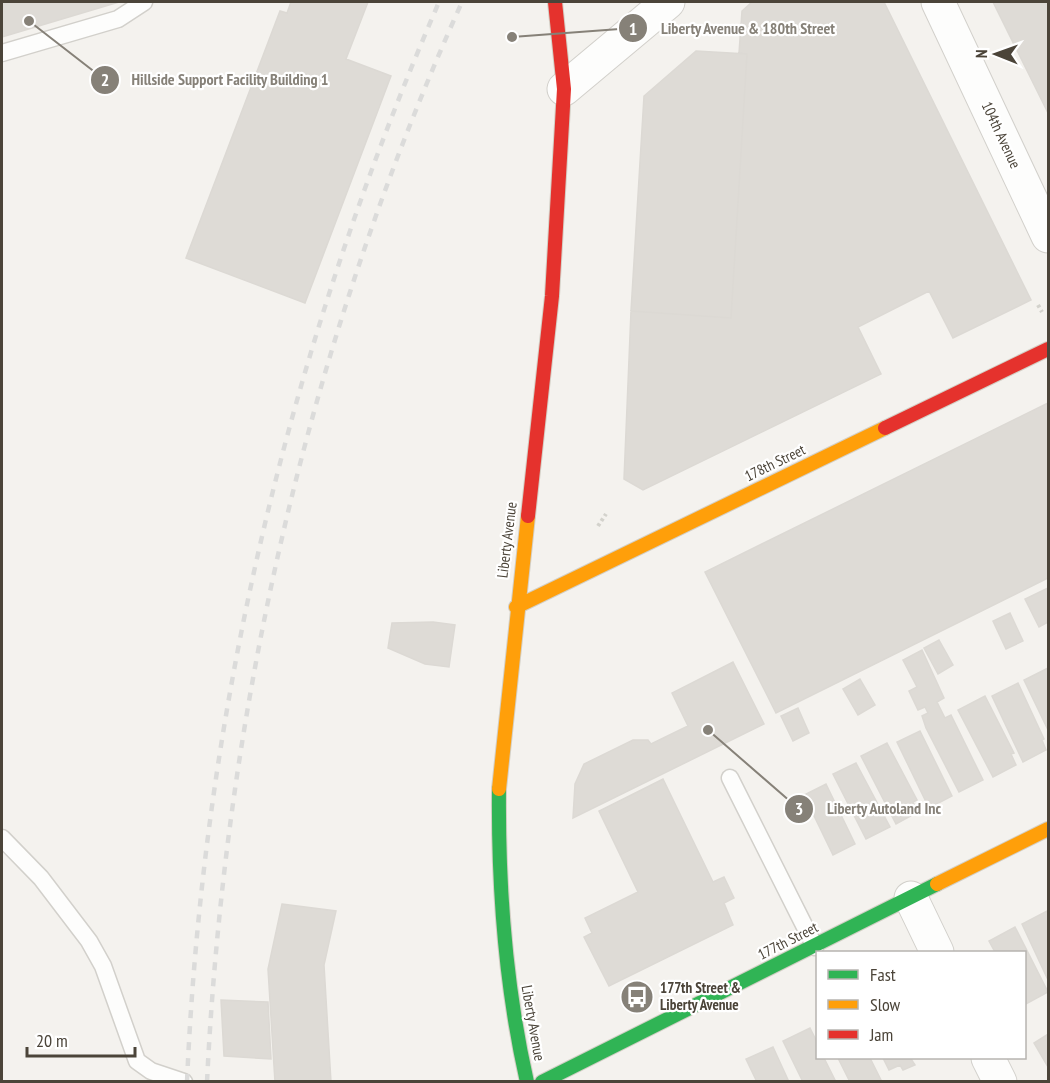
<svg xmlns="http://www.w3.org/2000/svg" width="1050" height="1083" viewBox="0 0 1050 1083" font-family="'PT Sans Narrow',sans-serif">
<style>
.building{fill:#dedbd6;stroke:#dcd9d4;stroke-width:1.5}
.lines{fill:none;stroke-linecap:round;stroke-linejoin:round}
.lane-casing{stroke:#d2d0cb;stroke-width:19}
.street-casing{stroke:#d2d0cb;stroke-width:35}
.fast-casing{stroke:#d3cfc5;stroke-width:16}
.slow-casing{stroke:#d3cfc5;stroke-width:16}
.jam-casing{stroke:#d3cfc5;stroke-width:16}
.path{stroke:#d3d2cc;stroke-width:4;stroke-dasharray:3 3;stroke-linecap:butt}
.lane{stroke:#fdfdfc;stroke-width:16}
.street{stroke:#fdfdfc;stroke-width:33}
.fast{stroke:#30b455;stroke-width:14}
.slow{stroke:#ff9f0a;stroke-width:14}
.jam{stroke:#e5322d;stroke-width:14}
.rail{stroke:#dbdbda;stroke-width:4.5;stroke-dasharray:8 8;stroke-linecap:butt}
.labels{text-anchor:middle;stroke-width:4.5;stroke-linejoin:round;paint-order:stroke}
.street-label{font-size:15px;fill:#4b4439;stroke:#fff}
.poi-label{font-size:15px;font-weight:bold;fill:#4b4439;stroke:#fff;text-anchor:start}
.leader{fill:none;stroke:#868178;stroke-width:2}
.callout-dot{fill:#868178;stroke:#fff;stroke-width:2}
.mark-label{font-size:18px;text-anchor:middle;font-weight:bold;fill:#fff}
.callout-label{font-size:16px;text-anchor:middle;font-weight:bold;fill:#868178;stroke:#fff;stroke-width:4.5;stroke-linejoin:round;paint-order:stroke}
</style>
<rect width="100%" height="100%" fill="#f4f2ee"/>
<path class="building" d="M2,2H119L2,37Z
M291,2H368L346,59L391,76L305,303L186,258L280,11L287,13Z
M752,2H884L1031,300L953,338L929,291L858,327L881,374L643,490L624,479L631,311L731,318L747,54L739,53L742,11Z
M993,2H1048V113Z
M696,51L747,54L731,318L631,311L644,96Z
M1048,403V578L776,713L705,572Z
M1048,588V622L1039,627L1025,599Z
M1010,613L1023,641L1006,649L993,621Z
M433,622L455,625L449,667L425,664L388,648L392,623Z
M939,640L953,665L938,674L924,648Z
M922,650L944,698L937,702L945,718L951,715L983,780L959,792L926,728L922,716L928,713L925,707L918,710L909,691L917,687L903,660Z
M733,662L764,724L573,818L575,784L584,764L633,740H648L651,744L688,726L672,693Z
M1048,668V730L1024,680Z
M860,679L875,705L858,715L843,689Z
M1018,683L1044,739L1042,740L1046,750L1023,762L992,696Z
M985,696L1014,753L1011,754L1016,765L993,777L958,710Z
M798,708L809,733L793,741L781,716Z
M920,731L952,796L929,808L897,742Z
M887,743L917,800L913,802L918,812L896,824L861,756Z
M856,763L890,827L866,839L833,774Z
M663,779L713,882L724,877L734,898L724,903L733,925L609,986L584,937L592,933L585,918L638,892L599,811Z
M826,784L855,844L833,855L804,795Z
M282,904L336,911L324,965L331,1082H275L268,969Z
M1047,911L1048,914V980L1022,924Z
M1015,927L1048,992L1024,1005V952H995L989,941Z
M221,1000L268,1002L271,1059L224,1056Z
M810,1028L818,1044V1058H824L836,1082H803L783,1041Z
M1048,1034V1067L1034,1043Z
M773,1047L789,1082H757L746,1059Z
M838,1058H870L882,1082H850Z
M883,1058H914L911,1059L915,1065L903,1070L900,1065L889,1070Z"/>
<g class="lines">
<g class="lane-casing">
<path id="lane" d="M2,53L118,19L144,2
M730,778L815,947
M2,838L41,878L89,941L103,966L137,1061L151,1071L184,1082"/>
</g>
<g class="street-casing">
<path id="street" d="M938,2L1048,236
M564,89L668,2
M911,898L937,952
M988,1058L1000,1082"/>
</g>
<g class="fast-casing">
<path id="fast" d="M499,789C498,888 505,985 527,1082
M542,1082L937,884"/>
</g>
<g class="slow-casing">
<path id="slow" d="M516,607L885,428
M499,789L528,516
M937,884L1048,829"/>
</g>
<g class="jam-casing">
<path id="jam" d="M885,428L1048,349
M528,516L552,296L564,89L555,2"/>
</g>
<path class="path" d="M1038,305L1042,312
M598,526L606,514"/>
<use href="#lane" class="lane"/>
<use href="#street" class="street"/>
<use href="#fast" class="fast"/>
<use href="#slow" class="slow"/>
<use href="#jam" class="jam"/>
<path class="rail" d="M187,1082C203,709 291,343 439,2
M207,1082C225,710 309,341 462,2"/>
</g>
<defs>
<g id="bus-disc" transform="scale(1.725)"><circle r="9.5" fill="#868178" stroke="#fff"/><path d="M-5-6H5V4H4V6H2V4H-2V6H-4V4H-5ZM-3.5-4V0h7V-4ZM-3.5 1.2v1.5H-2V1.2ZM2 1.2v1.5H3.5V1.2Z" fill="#fff"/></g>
</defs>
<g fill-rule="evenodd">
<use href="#bus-disc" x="637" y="997"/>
</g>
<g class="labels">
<g class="street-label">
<text transform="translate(1001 135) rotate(65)" y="5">104th Avenue</text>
<text transform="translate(775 463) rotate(-26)" y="5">178th Street</text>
<text transform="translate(507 540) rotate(-83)" y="5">Liberty Avenue</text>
<text transform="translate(788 941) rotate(-27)" y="5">177th Street</text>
<text transform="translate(533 1023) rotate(80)" y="5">Liberty Avenue</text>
</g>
<g class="poi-label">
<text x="660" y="993">177th Street &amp;<tspan x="660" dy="17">Liberty Avenue</tspan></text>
</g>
</g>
<path class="leader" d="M512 37L633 28M29 21L105 80M708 730L799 809"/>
<g class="callout-dot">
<circle cx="512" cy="37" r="6"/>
<circle cx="29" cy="21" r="6"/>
<circle cx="708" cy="730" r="6"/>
<circle cx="633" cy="28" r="15"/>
<circle cx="105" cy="80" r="15"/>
<circle cx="799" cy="809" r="15"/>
</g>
<g class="mark-label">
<text x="633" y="35">1</text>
<text x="105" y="86">2</text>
<text x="799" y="815">3</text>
</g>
<g class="callout-label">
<text x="748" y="34">Liberty Avenue &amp; 180th Street</text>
<text x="230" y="85">Hillside Support Facility Building 1</text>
<text x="884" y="814">Liberty Autoland Inc</text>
</g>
<rect width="1050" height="1083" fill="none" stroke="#4b4439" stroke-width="6"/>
<rect x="816" y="951" width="210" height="108" fill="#ffffff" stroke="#b7b4b0" stroke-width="1.5"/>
<rect x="828" y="970" width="30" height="9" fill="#30b455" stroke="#b7b4b0" stroke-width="1.5"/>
<text x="870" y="981" font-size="18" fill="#4b4439">Fast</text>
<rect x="828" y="1000" width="30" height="9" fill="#ff9f0a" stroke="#b7b4b0" stroke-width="1.5"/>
<text x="870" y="1011" font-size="18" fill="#4b4439">Slow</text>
<rect x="828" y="1030" width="30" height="9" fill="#e5322d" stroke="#b7b4b0" stroke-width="1.5"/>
<text x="870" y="1041" font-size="18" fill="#4b4439">Jam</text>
<g transform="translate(996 54) rotate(271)" stroke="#ffffff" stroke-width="4.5" paint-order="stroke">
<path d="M0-4.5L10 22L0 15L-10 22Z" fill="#4b4439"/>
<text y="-9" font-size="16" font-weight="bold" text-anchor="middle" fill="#4b4439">N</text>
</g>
<path d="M27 1047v9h108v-9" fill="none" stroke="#4b4439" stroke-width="3"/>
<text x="36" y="1047" font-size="18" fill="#4b4439" stroke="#ffffff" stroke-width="4.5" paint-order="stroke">20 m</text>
</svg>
